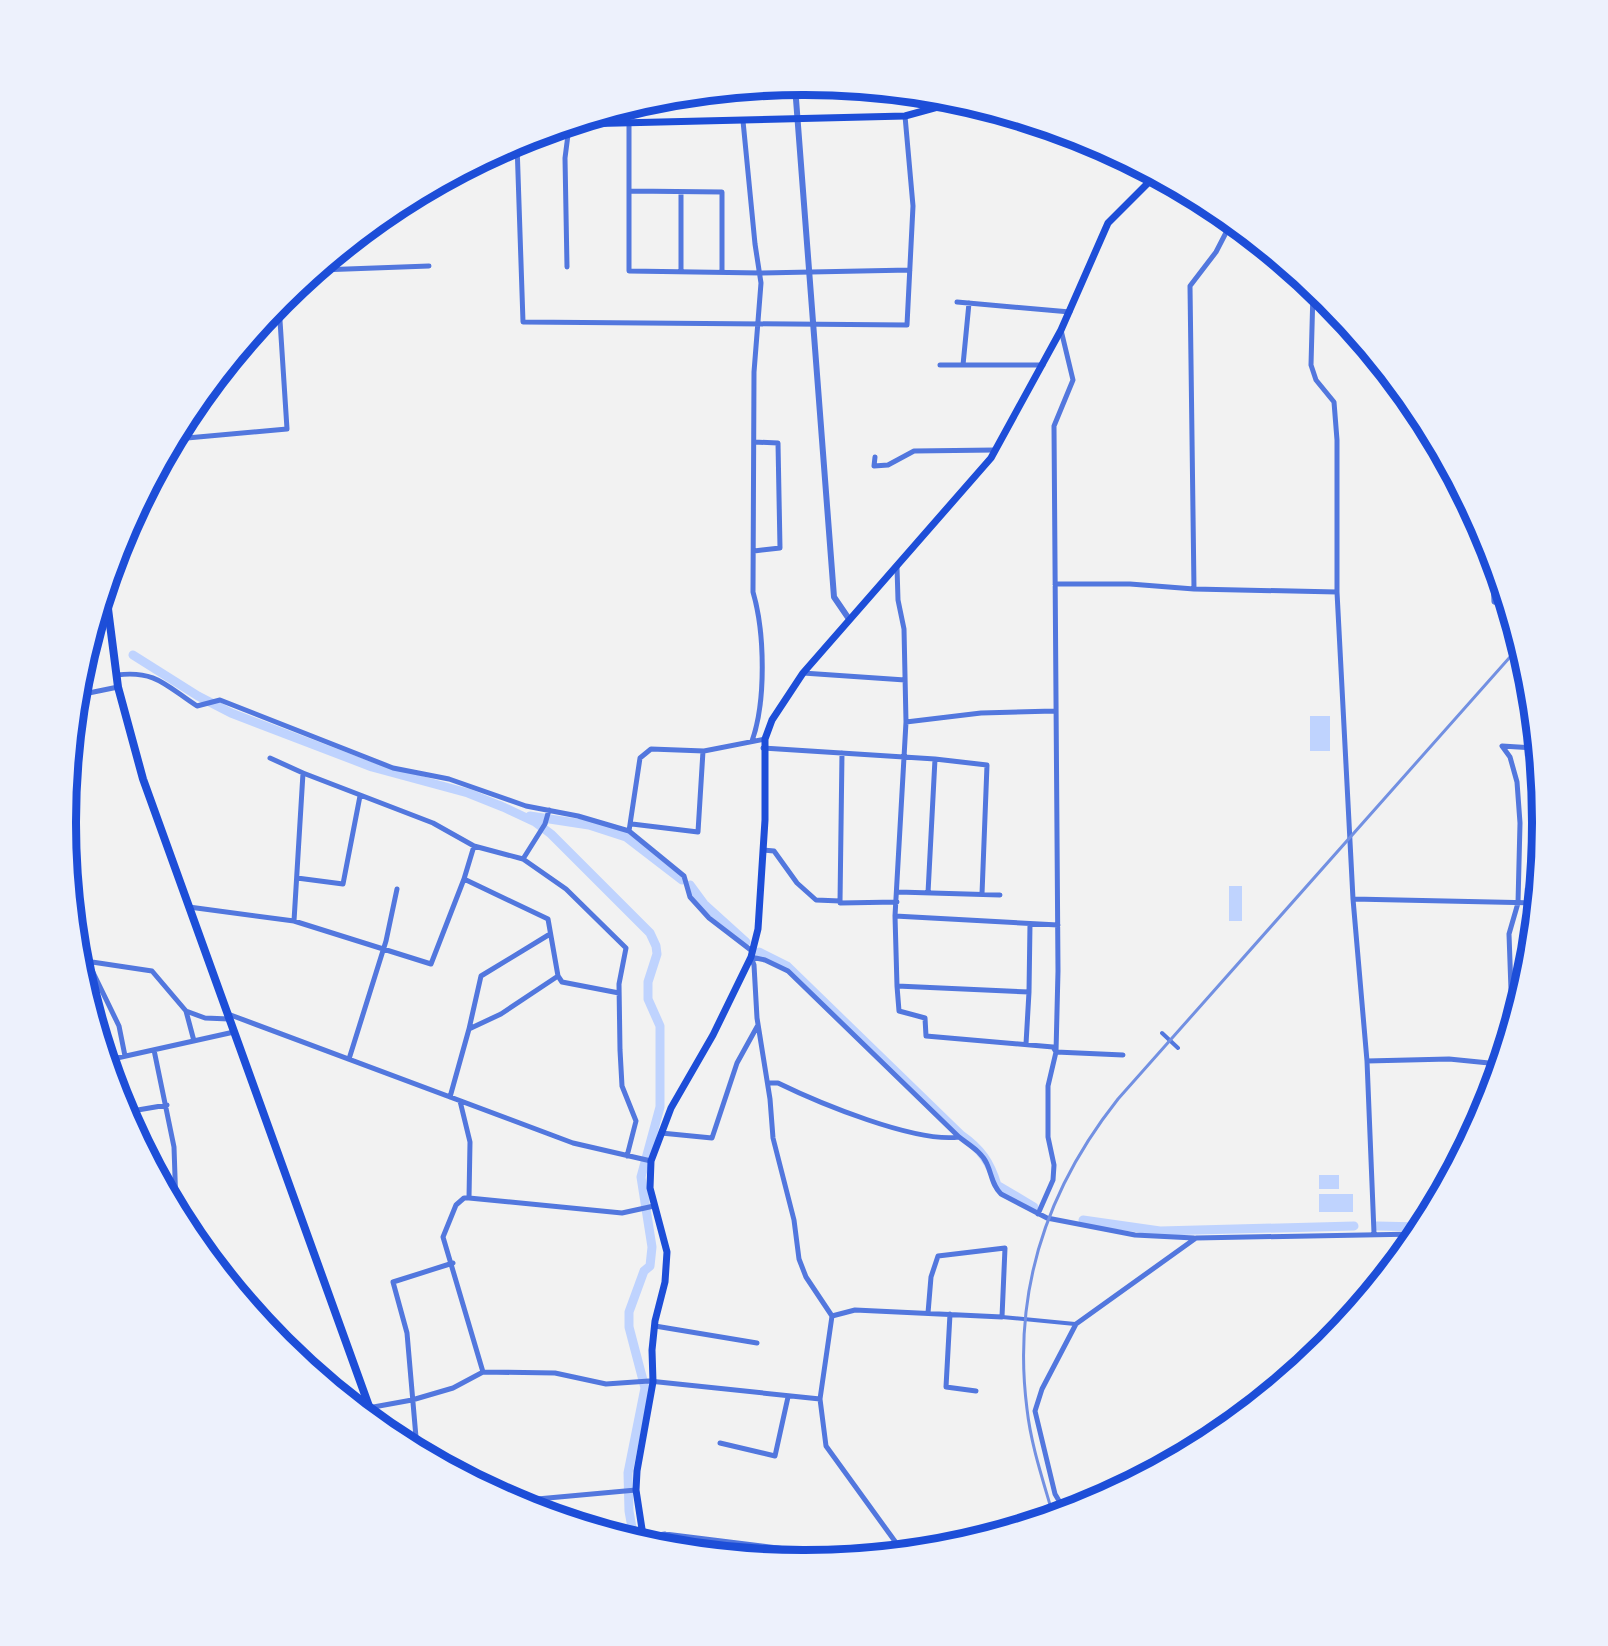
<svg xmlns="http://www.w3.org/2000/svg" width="1608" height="1646" viewBox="0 0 1608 1646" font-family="Roboto,sans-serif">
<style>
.water{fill:#bfd3fe}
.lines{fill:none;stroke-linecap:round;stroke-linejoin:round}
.canal{stroke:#bfd3fe;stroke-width:9}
.pedestrian{stroke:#5277de;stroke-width:4}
.minor{stroke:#5277de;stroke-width:5}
.tertiary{stroke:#5277de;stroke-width:6}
.secondary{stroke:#1d4ed8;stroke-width:7}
.trunk{stroke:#1d4ed8;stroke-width:8}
.rail{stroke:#7290e2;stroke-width:3}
.rim{fill:none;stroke:#1d4ed8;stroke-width:8}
</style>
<rect width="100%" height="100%" fill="#f2f2f2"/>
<path class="water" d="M1310,716H1330V751H1310Z
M1229,886H1242V921H1229Z
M1319,1175H1339V1189H1319Z
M1353,1194V1212H1319V1194Z"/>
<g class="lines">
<path class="canal" d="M133,655L198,696L231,713L372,767L468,793L503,807
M499,805L535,822L551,834L650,933L656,946L657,954L648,982V999L660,1026V1107L641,1177L652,1247L650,1266L644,1271L629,1312V1327L645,1388L628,1473L629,1511L634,1539
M530,816L589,825L626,837L682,880
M690,885L704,904L746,942
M759,952L787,966L961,1135C981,1149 990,1162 997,1185L1034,1207
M1083,1220L1160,1231L1354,1226
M1377,1226L1421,1227"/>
<path class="pedestrian" d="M1162,1033L1178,1048
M1002,1317L1075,1324"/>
<path class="minor" d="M743,121L755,244L761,283L754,372L753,592C765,633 766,702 752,741
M629,124V271L761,273L910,270
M517,144L523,322L907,325L913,206L905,116
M630,191L722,192V272
M567,267L565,158L569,127
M320,270L429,266
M681,271V193
M1313,291L1311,365L1316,380L1334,402L1337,440V592L1353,899L1367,1061L1374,1233
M957,302L1070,312
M940,365H1043
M963,365L969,303
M176,439L287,429L279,305
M875,457L874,466L888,465L914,451L995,450
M754,551L780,548L778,443L754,442
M1492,562L1494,602L1505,604
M897,567L898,600L904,629L906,722L895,916L897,986L1029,992L1026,1044
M1055,584H1130L1194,589L1337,592
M1194,589L1190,286L1216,252L1231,223
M803,673L905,680
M117,675C156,670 166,686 197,706L220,700L393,768L449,779L526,806L578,816L629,831L684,876L690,897L709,918L752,951
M79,695L118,687
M906,722L981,713L1054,711
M763,748L935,759L987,765L982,894
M842,753L840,903L897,902
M270,758L303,773
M632,824L698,832L703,751
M629,831L640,758L651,749L704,751L765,739
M474,846L464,879L548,919L558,976L562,982L619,993
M763,850L774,851L797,883L816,900L840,901
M523,859L545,824L549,810
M297,878L343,884L360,796
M898,892L1000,895
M928,893L935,759
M1353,899L1534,903
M189,907L294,921L431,964L464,879
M895,916L1058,925
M294,921L303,773L433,823L474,846L523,859L566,889L626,948L619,984L620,1050L622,1086L636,1121L627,1156
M78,949L86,959L92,962L152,971L186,1011L205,1018L229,1019
M751,957L754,965L757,1018L770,1099L773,1138L794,1220L799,1259L806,1277L832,1316L820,1399L826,1446L902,1551
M751,957L765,960L788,971L959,1137C969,1145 982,1152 987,1164C992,1175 992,1185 1001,1194L1047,1218L1135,1235L1194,1238
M87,960L119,1026L125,1056
M897,986L899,1011L925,1018L926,1036L1053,1047L1056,1052L1123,1055
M1029,992L1030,924
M186,1011L194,1041
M228,1014L573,1143L651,1161
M1512,1018L1509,934L1518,903L1520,823L1517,782L1510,757L1502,746L1535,748
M469,1029L481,976L550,934
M154,1050L174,1147L176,1206
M349,1059L386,941L397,889
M108,1060L234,1032
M1367,1061L1449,1059L1499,1064
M768,1083H778C819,1103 915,1143 959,1137
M450,1097L469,1029L501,1014L558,976
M460,1101L470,1142L469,1198L622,1213L654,1206
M126,1112L167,1105
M661,1133L712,1138L737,1063L758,1025
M469,1198H464L456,1205L443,1237L483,1372
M1038,1214L1053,1180L1054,1165L1048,1137V1086L1056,1052L1058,971L1054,426L1073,380L1061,330
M950,1314L946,1387L976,1391
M832,1316L855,1310L1002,1317L1005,1248L938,1256L931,1277L928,1313
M655,1326L757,1343
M368,1408L412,1400L453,1388L483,1372L555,1373L606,1384L649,1381L820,1399
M720,1443L775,1456L788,1397
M417,1449L407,1333L393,1282L453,1263
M515,1501L636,1490
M1065,1511L1055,1494L1035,1411L1042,1389L1076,1324L1196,1238L1417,1234
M644,1537L665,1534L849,1557
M663,1547L665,1534"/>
<path class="tertiary" d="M795,86L834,597L849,619"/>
<path class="secondary" d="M578,124L905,116L956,102
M644,1542L636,1490L637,1471L653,1382L652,1350L655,1321L665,1282L667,1252L650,1188L651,1161L671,1108L713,1035L751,957L758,929L765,820V739L772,720L803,673L991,458L1061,330L1108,223L1154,177"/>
<path class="trunk" d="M106,593L118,687L143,779L374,1420"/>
<path class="rail" d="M1053,1515C1043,1480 1031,1445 1027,1409C1012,1292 1046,1190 1118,1099L1518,648"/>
</g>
<path d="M0 0H1608V1646H0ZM803 95H805A727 727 0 0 1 1532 822V823A727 727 0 0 1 805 1550H803A727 727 0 0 1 76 823V822A727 727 0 0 1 803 95Z" fill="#edf1fc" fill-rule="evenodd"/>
<path class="rim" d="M803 95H805A727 727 0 0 1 1532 822V823A727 727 0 0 1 805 1550H803A727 727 0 0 1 76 823V822A727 727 0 0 1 803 95Z"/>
</svg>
